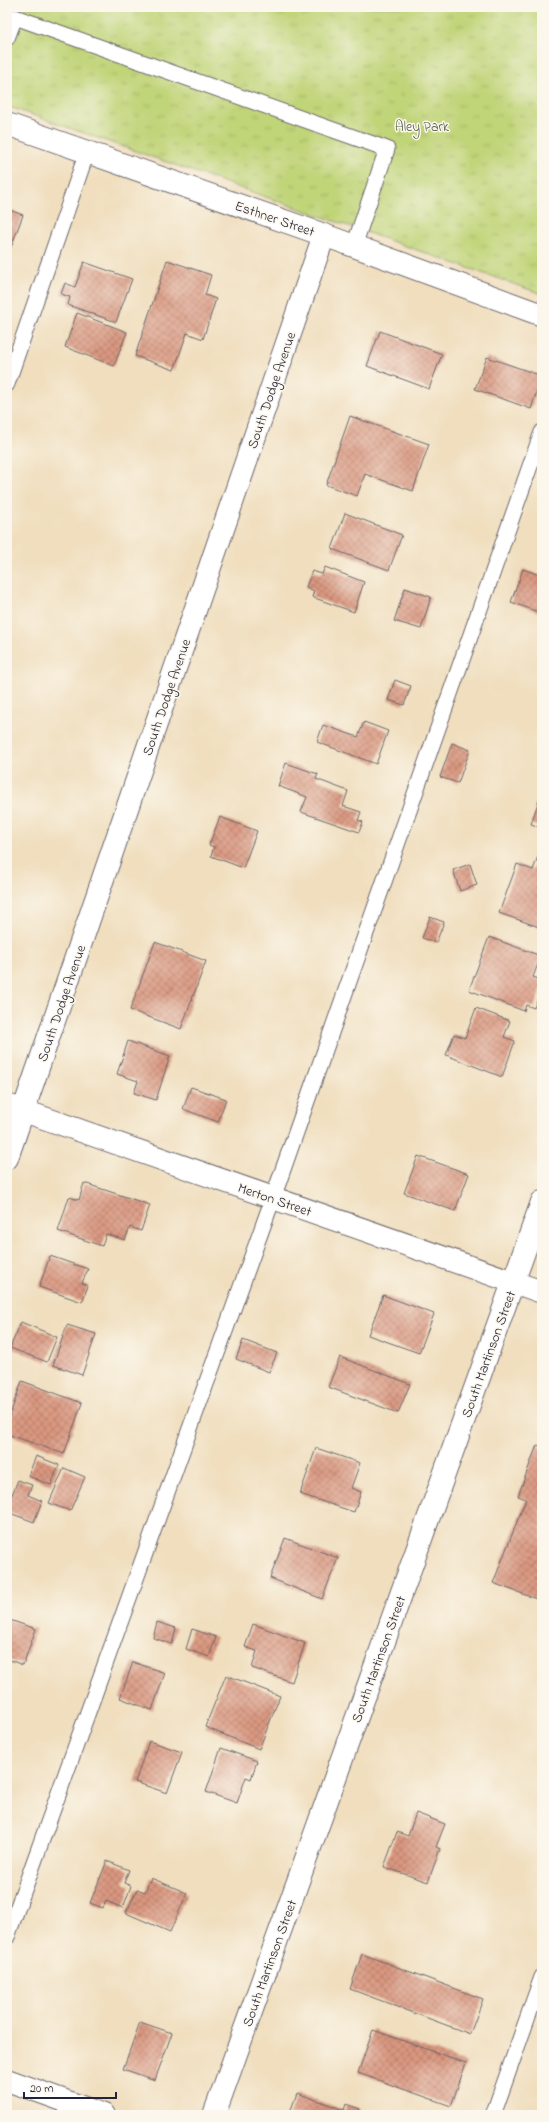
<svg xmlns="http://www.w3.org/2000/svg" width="549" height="2122" viewBox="0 0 549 2122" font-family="'Indie Flower',sans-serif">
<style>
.park{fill:url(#park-tufts);stroke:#717b5a}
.building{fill:url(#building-cross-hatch)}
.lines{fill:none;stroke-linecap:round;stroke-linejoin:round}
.lane-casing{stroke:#6a6469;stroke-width:17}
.street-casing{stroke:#6a6469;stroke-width:24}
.lane{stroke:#fff;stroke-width:15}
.street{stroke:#fff;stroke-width:22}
.labels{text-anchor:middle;stroke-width:3;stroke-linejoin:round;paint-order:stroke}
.park-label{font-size:14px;fill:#51574d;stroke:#fbf7ec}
.street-label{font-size:14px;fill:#22223b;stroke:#fbf7ec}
</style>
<defs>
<pattern id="park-tufts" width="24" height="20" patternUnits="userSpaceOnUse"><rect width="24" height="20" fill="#c0d478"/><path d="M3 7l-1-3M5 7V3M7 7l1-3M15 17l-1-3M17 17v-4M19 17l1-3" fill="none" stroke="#a5b669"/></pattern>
<pattern id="building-cross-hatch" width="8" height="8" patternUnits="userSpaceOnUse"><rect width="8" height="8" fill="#da9780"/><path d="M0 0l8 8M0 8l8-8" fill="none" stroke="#b07b6a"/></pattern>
</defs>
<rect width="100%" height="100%" fill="#fbf7ec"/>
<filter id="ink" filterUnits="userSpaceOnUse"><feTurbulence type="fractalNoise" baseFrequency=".025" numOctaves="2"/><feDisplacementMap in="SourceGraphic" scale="8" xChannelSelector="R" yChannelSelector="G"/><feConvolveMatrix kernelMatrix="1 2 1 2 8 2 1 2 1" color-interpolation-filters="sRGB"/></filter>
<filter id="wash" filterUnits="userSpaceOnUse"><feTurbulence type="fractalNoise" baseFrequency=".012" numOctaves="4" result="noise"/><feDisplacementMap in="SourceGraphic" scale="16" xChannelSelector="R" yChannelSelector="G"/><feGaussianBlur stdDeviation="0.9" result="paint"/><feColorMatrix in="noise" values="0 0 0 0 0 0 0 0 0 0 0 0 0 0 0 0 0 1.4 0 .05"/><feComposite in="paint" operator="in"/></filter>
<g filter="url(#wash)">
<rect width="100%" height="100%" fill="#f0debe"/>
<path class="park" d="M7,7H542V294L7,106Z"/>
<g id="blocks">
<path class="building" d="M7,209L23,215L7,258Z
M167,260L211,275L205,295L216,299L203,339L187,333L174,370L135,356Z
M84,262L132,279L116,322L68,305L70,297L61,294L65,283L75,287Z
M77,313L127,332L114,366L65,347Z
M380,331L442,354L429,389L367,366Z
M487,357L542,376L531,409L475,389Z
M350,416L429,444L413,491L365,474L357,496L326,485Z
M345,513L402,535L389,570L332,549Z
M325,567L364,582L354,612L312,597L314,591L306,587L312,571L322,574Z
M523,569L542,576V601L538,612L511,602Z
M405,588L431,597L421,629L394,621Z
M395,680L411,686L404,705L388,700Z
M364,722L388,731L376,764L317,742L323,725L358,737Z
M452,743L470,750L458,783L440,777Z
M286,763L318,774L316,779L348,791L343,806L361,812L358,820L363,822L359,832L301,812L307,797L278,786Z
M542,791V828L531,824Z
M220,817L257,831L243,868L211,856L214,847L209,845Z
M540,851H542V928L499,913L517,864L533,870Z
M470,864L477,885L460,891L453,870Z
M430,917L444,922L436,943L422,938Z
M489,937L541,956L533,977L542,980V988L534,1008L526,1005L524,1011L469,990Z
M155,942L206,961L181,1029L130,1010Z
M476,1008L510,1021L504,1037L515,1041L502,1077L446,1055L454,1034L465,1038Z
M128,1041L170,1056L156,1100L134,1093L138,1081L117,1074Z
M191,1087L226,1099L218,1122L183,1109Z
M418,1156L469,1174L455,1211L404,1193Z
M84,1183L150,1205L141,1231L130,1227L125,1240L106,1234L102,1246L58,1231L69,1197L79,1200Z
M50,1256L88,1269L82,1283L88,1286L82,1302L39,1287Z
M383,1295L434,1314L419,1353L368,1335Z
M21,1322L57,1337L47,1362L10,1348Z
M67,1325L96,1334L82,1375L53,1365Z
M243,1340L277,1353L269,1372L236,1359Z
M340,1357L410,1384L398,1413L328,1387Z
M22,1381L82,1403L64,1454L7,1434V1423Z
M537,1445L542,1447V1601L493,1583L526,1499L518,1496Z
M316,1448L360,1463L351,1488L361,1492L354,1512L300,1494Z
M36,1456L59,1465L51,1485L28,1476Z
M64,1468L85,1477L70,1511L49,1503Z
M18,1480L32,1485L28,1495L42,1501L34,1522L7,1512V1507Z
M285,1538L338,1558L322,1599L270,1578Z
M7,1619L36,1629L23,1665L7,1659Z
M157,1622L176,1628L172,1644L153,1638Z
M253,1624L305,1643L292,1682L252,1668L257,1651L245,1647Z
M192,1629L216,1637L209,1657L186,1649Z
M133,1662L165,1673L152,1710L120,1698Z
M226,1675L280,1696L259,1749L205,1727Z
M149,1741L182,1752L167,1793L135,1782Z
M221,1748L257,1761L251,1779L246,1777L237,1803L206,1792Z
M416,1813L445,1824L436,1847L440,1849L428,1882L384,1867L397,1832L408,1836Z
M107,1861L129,1870L124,1883L131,1886L123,1908L106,1901L103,1908L90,1903Z
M151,1878L187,1893L170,1932L126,1913L137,1889L145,1892Z
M362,1954L483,1999L470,2034L350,1989Z
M140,2022L172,2033L155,2080L123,2069Z
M373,2030L466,2063L451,2106L358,2073Z
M297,2093L344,2110L346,2104L360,2109L358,2115H289Z"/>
</g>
</g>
<g filter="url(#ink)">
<use href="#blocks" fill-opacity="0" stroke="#6a6469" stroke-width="1"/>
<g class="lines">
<g class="lane-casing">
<path id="lane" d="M7,38L15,17L387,149L354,246
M7,384L87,152
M7,1937L273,1198L542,432
M493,2115L542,1977"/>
</g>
<g class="street-casing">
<path id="street" d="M7,124L324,235L542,315
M7,1105L542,1292
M7,1158L324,235
M7,2080L104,2115
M214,2115L542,1202"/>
</g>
<use href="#lane" class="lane"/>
<use href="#street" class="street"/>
</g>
</g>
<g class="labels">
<g class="park-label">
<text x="422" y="131">Aley Park</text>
</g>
<g class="street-label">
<text transform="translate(275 218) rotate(19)" y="5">Esthner Street</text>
<text transform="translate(271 390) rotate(-71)" y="5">South Dodge Avenue</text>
<text transform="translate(166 697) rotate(-71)" y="5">South Dodge Avenue</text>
<text transform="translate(61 1003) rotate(-71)" y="5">South Dodge Avenue</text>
<text transform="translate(275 1199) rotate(19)" y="5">Merton Street</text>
<text transform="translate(488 1354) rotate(-70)" y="5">South Martinson Street</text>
<text transform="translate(378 1659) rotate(-70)" y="5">South Martinson Street</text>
<text transform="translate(269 1963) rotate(-70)" y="5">South Martinson Street</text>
</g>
</g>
<rect width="549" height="2122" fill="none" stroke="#fbf7ec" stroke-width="24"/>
<path d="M24 2092v6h92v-6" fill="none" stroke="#22223b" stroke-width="2"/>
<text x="30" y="2092" font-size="12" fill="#22223b" stroke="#fbf7ec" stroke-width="3" paint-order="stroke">20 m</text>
</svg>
